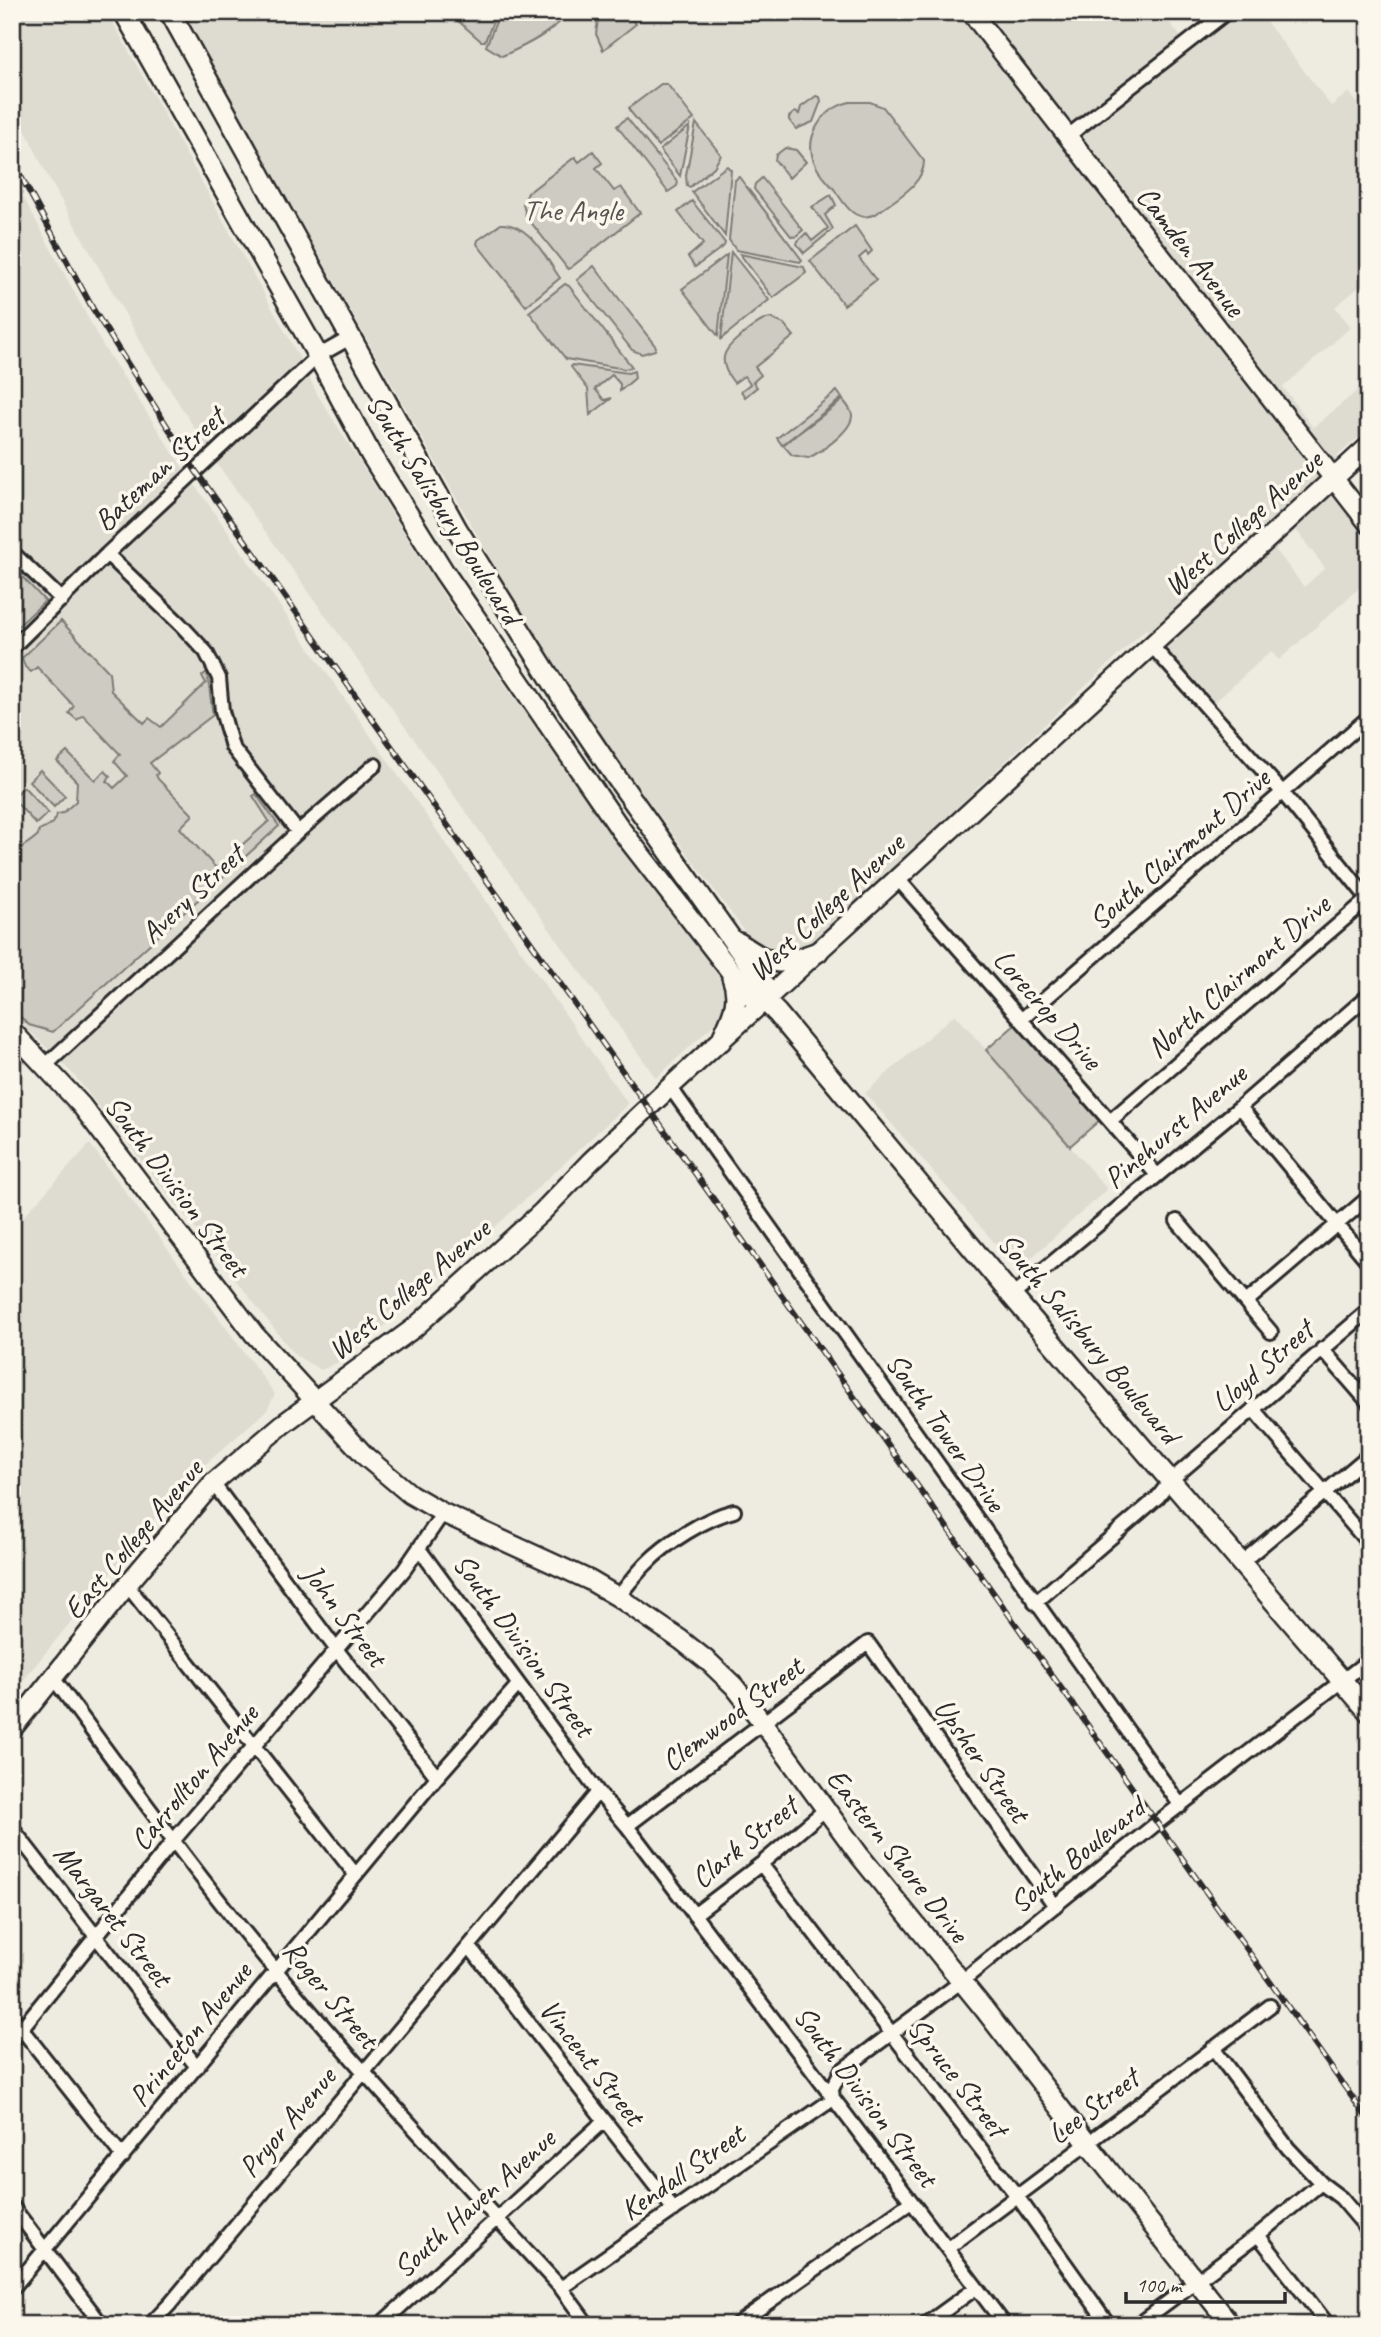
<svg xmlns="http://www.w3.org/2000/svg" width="1381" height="2337" viewBox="0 0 1381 2337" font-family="Caveat,sans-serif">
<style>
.built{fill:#dedbd1;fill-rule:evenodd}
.green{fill:#cecbc2;stroke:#7c7b76;stroke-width:2}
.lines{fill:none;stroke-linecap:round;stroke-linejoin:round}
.street-casing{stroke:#2b2b2b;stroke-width:18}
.secondary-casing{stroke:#2b2b2b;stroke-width:23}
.primary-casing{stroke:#2b2b2b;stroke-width:24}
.street{stroke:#fbf7ec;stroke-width:12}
.secondary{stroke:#fbf7ec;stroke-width:18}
.primary{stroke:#fbf7ec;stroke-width:19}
.rail-casing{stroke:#2b2b2b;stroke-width:6}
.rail{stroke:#fbf7ec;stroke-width:3.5;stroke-dasharray:10;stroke-linecap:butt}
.labels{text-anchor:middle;stroke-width:7;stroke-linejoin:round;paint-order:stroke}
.park-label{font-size:30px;fill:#545351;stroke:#fbf7ec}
.street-label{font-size:30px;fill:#2b2b2b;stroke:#fbf7ec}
</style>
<rect width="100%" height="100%" fill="#eeebe0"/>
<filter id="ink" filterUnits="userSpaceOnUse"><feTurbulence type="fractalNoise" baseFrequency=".0143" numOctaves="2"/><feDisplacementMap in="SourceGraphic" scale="14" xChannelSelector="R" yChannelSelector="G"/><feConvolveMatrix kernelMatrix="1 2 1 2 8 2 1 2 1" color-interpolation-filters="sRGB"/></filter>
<g filter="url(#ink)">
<path class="built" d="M12,12H107L292,344L319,397L451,607L584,797L602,815L606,826L725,984L723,1016L656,1078L218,465L147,353L47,175L12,102Z
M182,12H1161L1192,51L1242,12H1259L1331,106L1349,92L1369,119V279L1335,307L1351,327L1283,387L1313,428L1365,384L1369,389V428L1336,457L1353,477L1333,497L1369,541V579L1279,660L1271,651L1215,702L1146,629L813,943L782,956L751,940L575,701L511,595ZM1296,530L1325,568L1304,587L1275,549Z
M12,176L103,346L179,462L628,1104L415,1301L341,1361L321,1370L295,1355L74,1075L32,1033L12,1058Z
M955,1014L1107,1189L1018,1270L865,1093Z
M90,1144L275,1394L267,1410L183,1484L12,1694V1229Z"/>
<path class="green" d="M448,12H497L485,41H481Z
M500,12H569C552,33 526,46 502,56L486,46Z
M599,12L628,16L636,24L603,50L596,34Z
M661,84H667L694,119L658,146L629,110V108Z
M816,96L820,97L821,101L813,122L796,129L789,120V117L795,112L799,114L801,107Z
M850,102H870L883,107L924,161C924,186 893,200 876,214C868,217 862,218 855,214C846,209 840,197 834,189C828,182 821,175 817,168C801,139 821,109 850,102Z
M627,118L678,182L677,186L668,192L617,126Z
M696,123L721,155L714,167L690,187L687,186L686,175Z
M690,126L680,176L660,150Z
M785,148L796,150L806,162L789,178L775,160L776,155Z
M593,151L602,163L596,168L614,191L621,187L640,213L569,269L567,268L526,216L523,204L528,193L575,157L579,162Z
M727,166L731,170L725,236L692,192Z
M739,177L802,260L800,262L736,250L729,240L735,180Z
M762,178L803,230L795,237L791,236L754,189L755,184Z
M831,195L836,205L825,215L833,229L804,253L797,244L798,241L806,233L812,241L828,228L812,207Z
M692,201L725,243L724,246L695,267L688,257L703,244L678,212Z
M501,224C530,223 545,257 560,278L526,306L477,244L478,240Z
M855,226L872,251L868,255L866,252L859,258L876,280L844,305L810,261Z
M731,252L769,300L721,339Z
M740,254L804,267L806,273L773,298Z
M727,255L718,336L682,289Z
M594,266L656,347L655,350L642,354L632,350L577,280Z
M565,284L569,286L632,367L625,369L566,359L529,312Z
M770,318L784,324L794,336L755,367L761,375L753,382L757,387L745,397L741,391L750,384L744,376L734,383C715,359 724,348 746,332C754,326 760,320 770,318Z
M572,365L628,373L634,371L635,378L620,391V384L612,375L595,389L604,400L612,398L590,415L588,389L571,367Z
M837,391L842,398L782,445L777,438Z
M843,400C846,404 851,409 852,415C853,430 821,452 808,458L792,455L783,445Z
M12,566L45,601L12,632V592L17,597L19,595L12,588Z
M61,621L109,672L111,691L144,723L149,718L161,727L206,683L202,676L207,672L213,715L150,763L158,773L156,775L158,779L193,815L180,828L216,868L269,821L253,796L256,794L279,826L53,1032L29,1025L12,1009V855C20,847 30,843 38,835L39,830C46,829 56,822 57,814L63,813L76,801L77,782L57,761L67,752L95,780L105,771L110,776L107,781L114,788L127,776L114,761L120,754L83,715L77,720L69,713L74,706L37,667L31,672L25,667L22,658Z
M40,770L65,796L54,807L29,781Z
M24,787L48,813L36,824L12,798Z
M1016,1024L1100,1120L1070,1146L986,1050Z"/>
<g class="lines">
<g class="street-casing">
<path id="street" d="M1068,136L1227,12
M12,552L62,600
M107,554L180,624L206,652L219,678L222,711L232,747L298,832
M1151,645L1283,793L1369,900
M12,648L107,554L318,356L350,338
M898,879L1157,1175
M1022,1019L1369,717
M46,1065L298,832L375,765
M670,1087L1181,1806
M1240,1107L1369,1263
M1110,1121L1369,898
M1177,1221L1271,1332
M1012,1296L1240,1107L1369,995
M1246,1302L1369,1197
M1322,1349L1369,1403
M1253,1409L1369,1544
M213,1483L336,1649L437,1777
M420,1550L598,1792L627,1826L1005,2325
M1241,1563L1369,1455
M127,1585L355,1874
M618,1597C627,1586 636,1574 646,1564C666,1543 706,1518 734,1511
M1035,1603L1158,1497L1171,1480L1369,1310
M54,1679C127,1778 199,1879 278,1973C369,2081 465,2184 561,2288L588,2325
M627,1826L868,1643L1055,1906
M12,1828L197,2067
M761,1864L1017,2196L1109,2325
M694,1915L761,1864L826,1809
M469,1946L674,2210
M12,2017L123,2157
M12,2040L174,1840L404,1570L443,1513
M1213,2048L1288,2148L1321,2183L1341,2198L1369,2231
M12,2206L102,2325
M1258,2235L1328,2325
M948,2248L1270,2006
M561,2288L833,2099L832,2089L841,2071L962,1981L1157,1823L1369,1660
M12,2289L437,1777L518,1685
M150,2325L170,2304L598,1792
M380,2325L604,2121
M736,2325L911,2202
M925,2325L976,2288
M1137,2325L1258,2235L1321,2183
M1365,2325L1369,2322"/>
</g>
<g class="secondary-casing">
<path id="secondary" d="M971,12L1369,524
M12,1031L81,1105L254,1334L366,1457L410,1494L443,1513L589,1580L618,1597L681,1640L710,1663L734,1686L763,1723L860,1856L984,2009L1088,2144L1231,2325
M12,1729L127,1585L213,1483L283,1424L414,1328L542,1212L591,1161L670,1087L1369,446"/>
</g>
<g class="primary-casing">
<path id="primary" d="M124,12L318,356L371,455L444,572L621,830L750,996L765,1001L777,1013L1012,1296L1369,1712
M170,12L457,529L562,697L616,777L764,985L765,1001
M739,943C774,967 779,966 818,952
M721,1041C731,1018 742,1001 732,977"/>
</g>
<use href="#street" class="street"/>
<use href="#secondary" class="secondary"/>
<use href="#primary" class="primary"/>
<g class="rail-casing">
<path id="rail" d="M12,160L93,309L195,470L1369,2121"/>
</g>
<use href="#rail" class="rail"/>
</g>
</g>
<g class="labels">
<g class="park-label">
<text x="573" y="220">The Angle</text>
</g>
<g class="street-label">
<text transform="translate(1191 251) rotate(52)" y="10">Camden Avenue</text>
<text transform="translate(159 469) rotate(-43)" y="10">Bateman Street</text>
<text transform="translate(444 509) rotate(58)" y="10">South Salisbury Boulevard</text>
<text transform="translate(1243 523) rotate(-42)" y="10">West College Avenue</text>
<text transform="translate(1179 849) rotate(-41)" y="10">South Clairmont Drive</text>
<text transform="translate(192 894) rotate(-43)" y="10">Avery Street</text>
<text transform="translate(826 907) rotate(-43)" y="10">West College Avenue</text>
<text transform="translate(1238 976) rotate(-41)" y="10">North Clairmont Drive</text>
<text transform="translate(1048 1009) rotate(49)" y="10">Lorecrop Drive</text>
<text transform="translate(1175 1126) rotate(-40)" y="10">Pinehurst Avenue</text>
<text transform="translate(177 1186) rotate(53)" y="10">South Division Street</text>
<text transform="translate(409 1289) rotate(-40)" y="10">West College Avenue</text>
<text transform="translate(1089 1338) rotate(50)" y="10">South Salisbury Boulevard</text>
<text transform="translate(1262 1366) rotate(-41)" y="10">Lloyd Street</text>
<text transform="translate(946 1432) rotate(55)" y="10">South Tower Drive</text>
<text transform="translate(133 1539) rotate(-50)" y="10">East College Avenue</text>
<text transform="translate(345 1615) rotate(53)" y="10">John Street</text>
<text transform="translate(524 1645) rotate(54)" y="10">South Division Street</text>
<text transform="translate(732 1714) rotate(-37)" y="10">Clemwood Street</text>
<text transform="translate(982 1760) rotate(55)" y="10">Upsher Street</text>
<text transform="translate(194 1777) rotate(-50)" y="10">Carrollton Avenue</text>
<text transform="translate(744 1842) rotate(-39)" y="10">Clark Street</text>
<text transform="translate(898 1855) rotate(52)" y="10">Eastern Shore Drive</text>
<text transform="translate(1077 1855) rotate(-39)" y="10">South Boulevard</text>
<text transform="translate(113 1915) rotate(52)" y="10">Margaret Street</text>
<text transform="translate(331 1994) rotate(50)" y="10">Roger Street</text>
<text transform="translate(190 2034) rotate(-51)" y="10">Princeton Avenue</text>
<text transform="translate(592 2062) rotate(52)" y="10">Vincent Street</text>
<text transform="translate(958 2077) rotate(52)" y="10">Spruce Street</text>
<text transform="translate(866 2096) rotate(53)" y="10">South Division Street</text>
<text transform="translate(1093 2106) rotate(-37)" y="10">Lee Street</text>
<text transform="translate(287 2122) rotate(-50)" y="10">Pryor Avenue</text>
<text transform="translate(682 2172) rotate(-35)" y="10">Kendall Street</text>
<text transform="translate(474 2203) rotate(-42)" y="10">South Haven Avenue</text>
</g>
</g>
<rect width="1381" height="2337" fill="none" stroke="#fbf7ec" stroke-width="42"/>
<rect x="21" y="21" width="1339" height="2295" fill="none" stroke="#2b2b2b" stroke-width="2.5" filter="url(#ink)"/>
<path d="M1126 2292v10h159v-10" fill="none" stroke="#2b2b2b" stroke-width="3.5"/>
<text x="1136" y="2292" font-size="21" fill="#2b2b2b" stroke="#fbf7ec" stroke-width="5" paint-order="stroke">100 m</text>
</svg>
